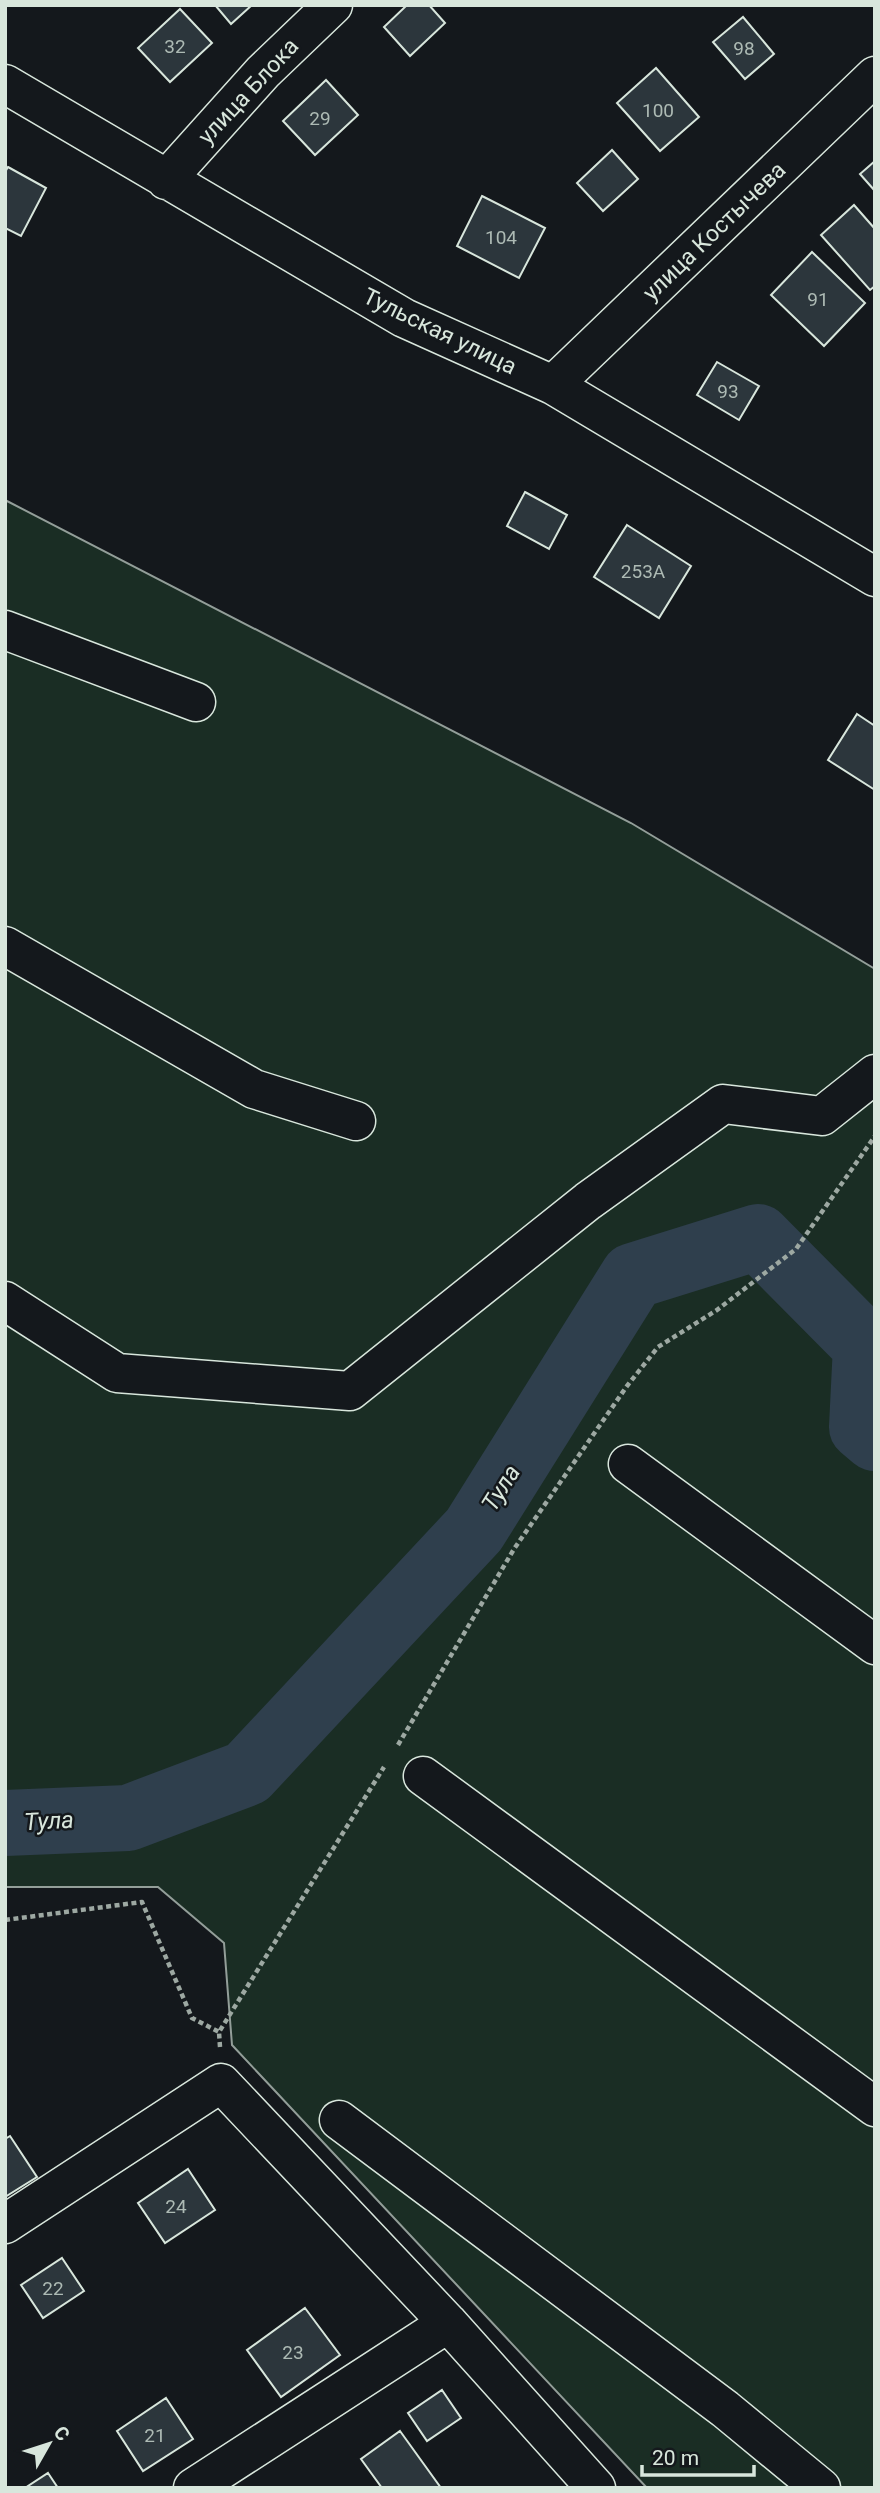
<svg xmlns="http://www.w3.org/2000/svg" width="880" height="2493" viewBox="0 0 880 2493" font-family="Roboto,sans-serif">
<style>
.green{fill:#1a2d24;stroke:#939e99;stroke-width:2}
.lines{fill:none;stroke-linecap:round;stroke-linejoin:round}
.river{stroke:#2f3f4d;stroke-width:66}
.building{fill:#2c363c;stroke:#d8e6dc;stroke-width:2}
.minor-casing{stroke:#d8e6dc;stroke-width:41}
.path{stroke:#9da8a2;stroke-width:4.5;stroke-dasharray:5 3.5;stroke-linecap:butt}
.minor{stroke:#14181c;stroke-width:38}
.labels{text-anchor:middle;stroke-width:5;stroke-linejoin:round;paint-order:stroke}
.number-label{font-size:19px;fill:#adbab4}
.street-label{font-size:23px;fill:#d8e6dc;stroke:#14181c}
.water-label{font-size:24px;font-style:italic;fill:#d8e6dc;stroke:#14181c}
</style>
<rect width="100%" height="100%" fill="#14181c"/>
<path class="green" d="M5,500L631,823L875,969V2488H647L232,2045L224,1943L158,1887H5Z"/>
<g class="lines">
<path class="river" d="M5,1823L128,1818L247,1773L474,1530L633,1276L758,1237L866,1346L862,1427L875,1438"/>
</g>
<path class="building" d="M215,5H252L231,24Z
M407,5H429L445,23L410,56L384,27Z
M180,9L212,43L170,82L138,48Z
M743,17L774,54L745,79L713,42Z
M656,68L699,117L660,151L617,103Z
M326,80L358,115L315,155L283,121Z
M612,150L638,179L603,211L577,183Z
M875,161V191L860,174Z
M8,167L46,188L21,236L5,228V172Z
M482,196L545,228L519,278L457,246Z
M854,205L875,229V286L870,290L821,235Z
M812,252L865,303L824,346L771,295Z
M717,362L759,386L739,420L697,395Z
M525,492L567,515L549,549L507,526Z
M627,525L691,566L659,618L594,577Z
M857,714L875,726V790L828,760Z
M10,2136L37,2177L5,2197V2139Z
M188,2169L215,2210L165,2243L138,2203Z
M62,2258L84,2291L43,2318L21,2285Z
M305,2308L340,2355L281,2397L247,2350Z
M442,2390L461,2418L427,2441L408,2413Z
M166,2398L193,2439L143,2471L117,2431Z
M400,2431L441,2488H382L361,2459Z
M48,2473L58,2488H25Z"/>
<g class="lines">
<g class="minor-casing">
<path id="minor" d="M5,84L404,318L553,385L875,577
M166,180L263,72L333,5
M553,385L875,76
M5,630L196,702
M5,946L254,1089L356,1121
M5,1301L117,1373L350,1391L588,1201L723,1104L822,1116L875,1074
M628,1464L875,1645
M423,1776L875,2107
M339,2120L725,2409L821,2488
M5,2224L221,2083L448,2323L596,2488
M193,2488L448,2323"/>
</g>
<path class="path" d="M398,1745L514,1549L627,1386L658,1347L717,1310L796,1249L875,1136
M5,1920L142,1902L192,2018L219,2032
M220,2047L219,2032L384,1767"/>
<use href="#minor" class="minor"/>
</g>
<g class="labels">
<g class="number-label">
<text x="175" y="53">32</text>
<text x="744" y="55">98</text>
<text x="658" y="117">100</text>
<text x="320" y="125">29</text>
<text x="501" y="244">104</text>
<text x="818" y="306">91</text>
<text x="728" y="398">93</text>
<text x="643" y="578">253А</text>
<text x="176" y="2213">24</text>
<text x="53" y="2295">22</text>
<text x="293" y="2359">23</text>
<text x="155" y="2442">21</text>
</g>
<g class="street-label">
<text transform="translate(248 91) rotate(-47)" y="8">улица Блока</text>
<text transform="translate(714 231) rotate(-44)" y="8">улица Костычева</text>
<text transform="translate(440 331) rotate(26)" y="8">Тульская улица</text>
</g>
<g class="water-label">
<text transform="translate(501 1488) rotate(-58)" y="8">Тула</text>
<text transform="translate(49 1821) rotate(-3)" y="8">Тула</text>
</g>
</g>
<rect width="880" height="2493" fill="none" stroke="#d8e6dc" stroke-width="14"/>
<g transform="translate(49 2444) rotate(51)" stroke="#14181c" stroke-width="5" paint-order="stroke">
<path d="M0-5L12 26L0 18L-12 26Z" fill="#d8e6dc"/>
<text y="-10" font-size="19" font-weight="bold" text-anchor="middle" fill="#d8e6dc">С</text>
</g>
<path d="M642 2465v10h112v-10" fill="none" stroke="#d8e6dc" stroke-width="3.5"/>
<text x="652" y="2465" font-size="21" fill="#d8e6dc" stroke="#14181c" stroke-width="5" paint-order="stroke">20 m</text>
</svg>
